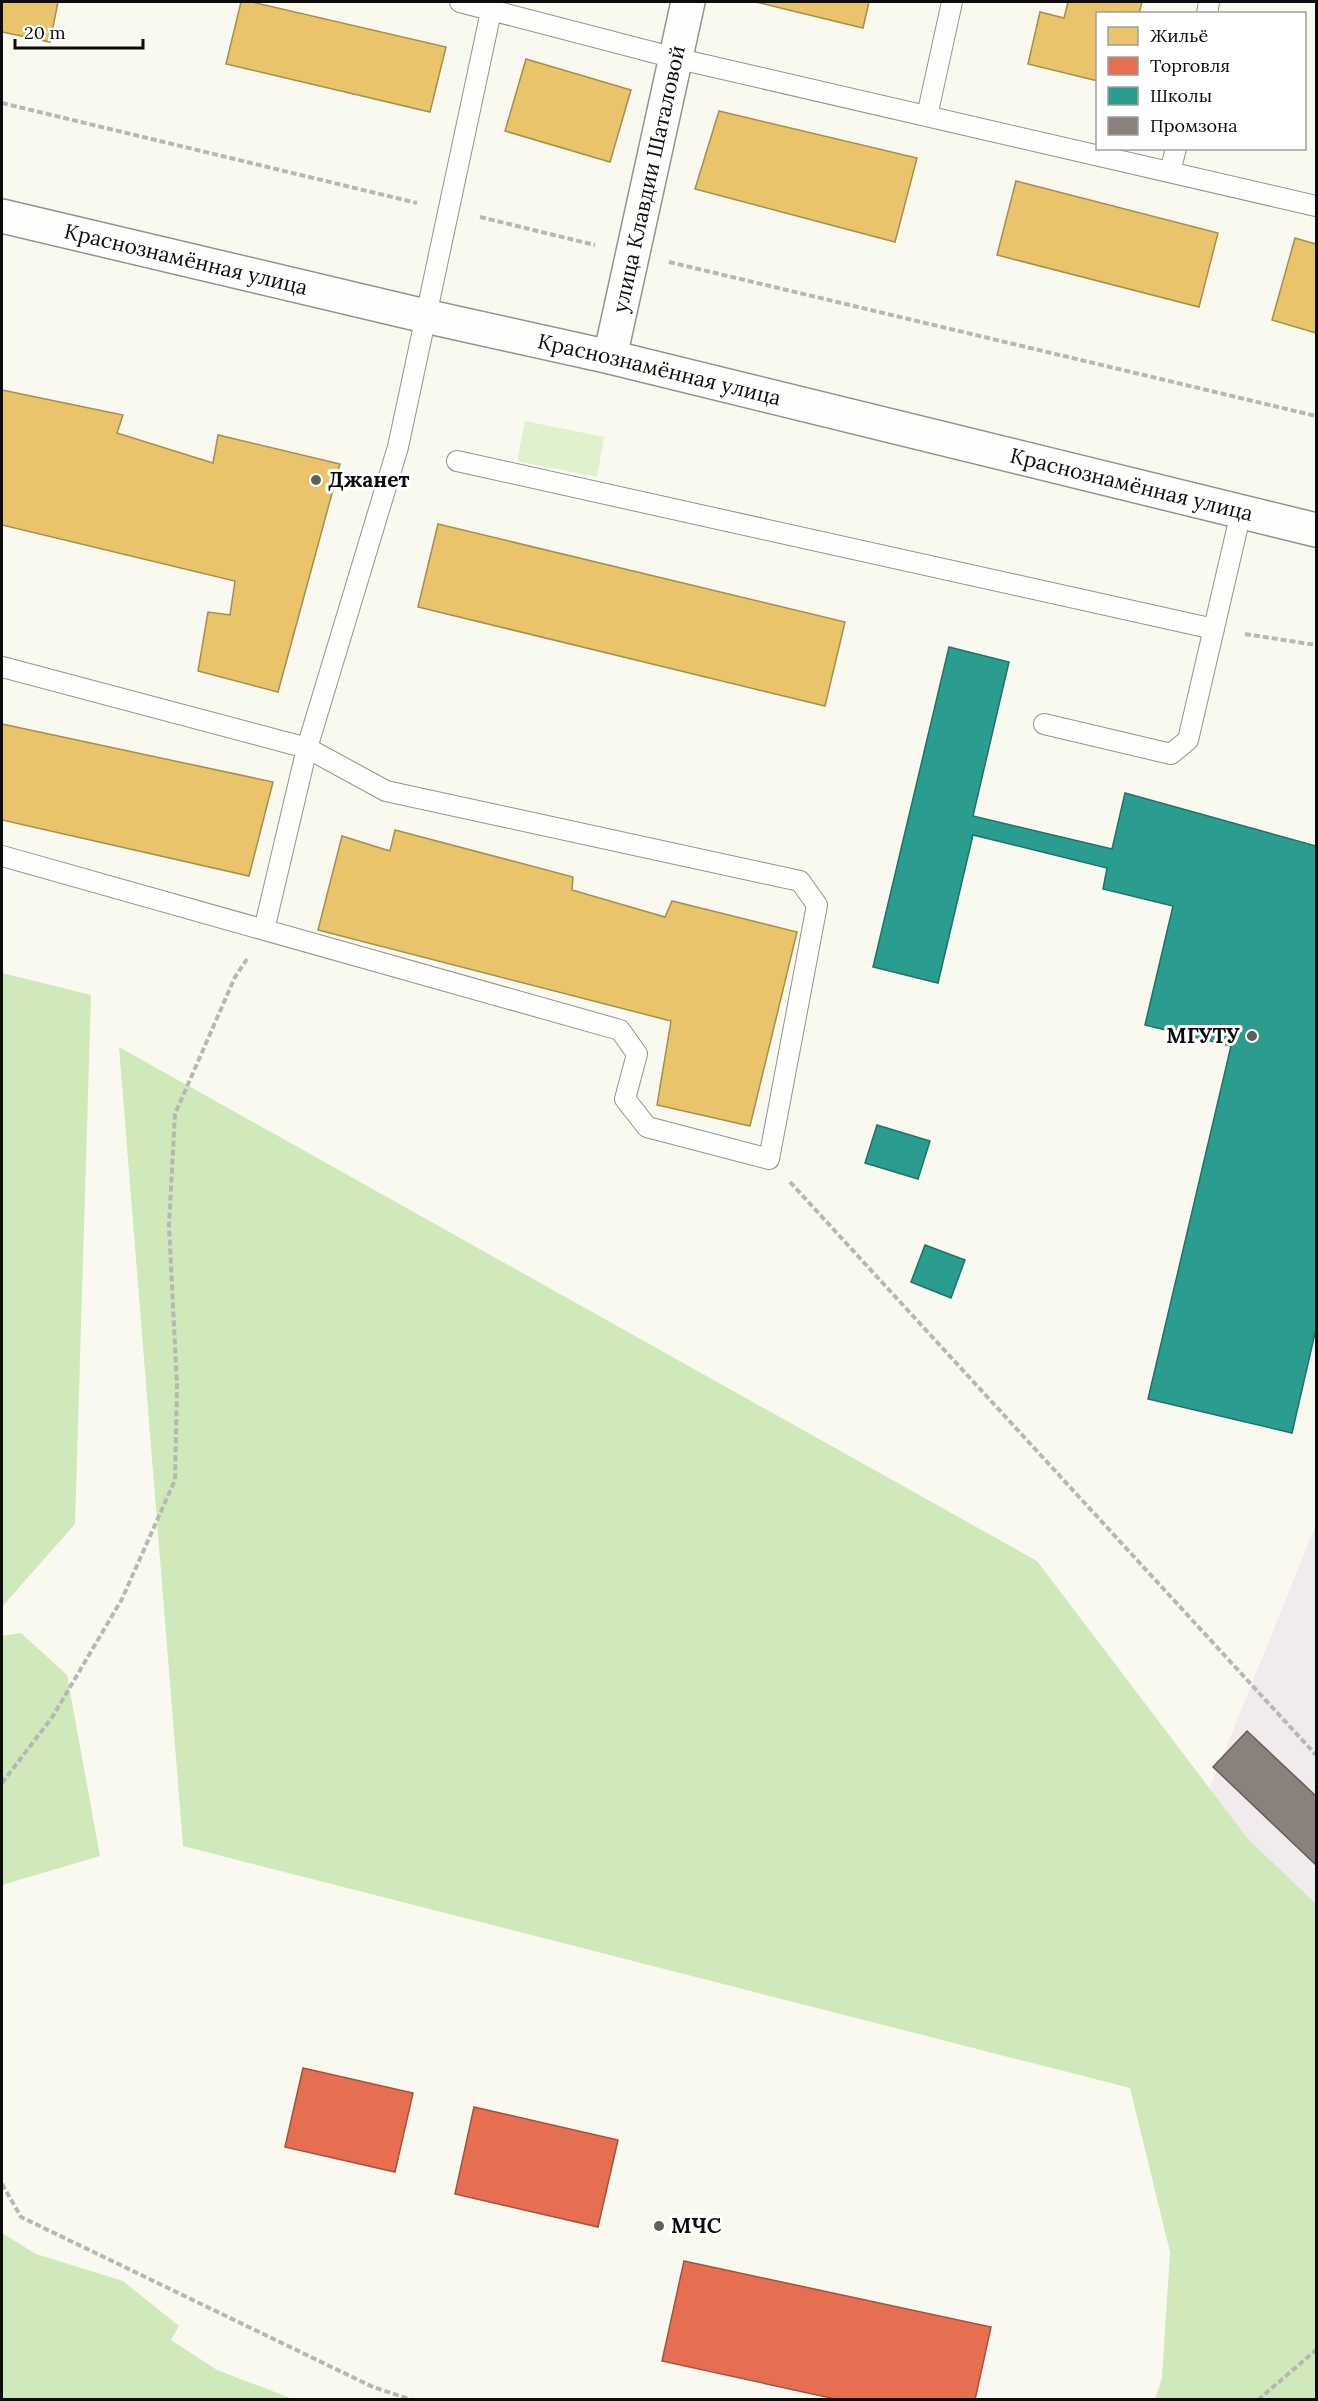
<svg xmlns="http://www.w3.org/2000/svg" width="1318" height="2401" viewBox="0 0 1318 2401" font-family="Lora,serif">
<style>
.industrial{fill:#f2ebed}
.green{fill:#e0f1ce}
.forest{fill:#cfe9bb}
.homes{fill:#e9c46a;stroke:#a78d4e;stroke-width:1.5}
.shops{fill:#e76f51;stroke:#a5513c;stroke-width:1.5}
.schools{fill:#2a9d8f;stroke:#217268;stroke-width:1.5}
.industry{fill:#8a817c;stroke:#645e5a;stroke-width:1.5}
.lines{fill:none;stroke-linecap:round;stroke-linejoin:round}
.lane-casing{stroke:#93938e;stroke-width:22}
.street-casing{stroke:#93938e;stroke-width:36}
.path{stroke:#b7b7b5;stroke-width:4;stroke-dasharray:6 3;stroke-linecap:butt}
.lane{stroke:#fefefd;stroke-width:20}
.street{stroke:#fefefd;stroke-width:33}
.poi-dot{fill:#5f5f5b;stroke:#fff;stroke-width:2}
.labels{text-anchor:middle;stroke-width:6;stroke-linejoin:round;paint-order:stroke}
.street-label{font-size:21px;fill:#0c0c0c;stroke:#fff}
.poi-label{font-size:21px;font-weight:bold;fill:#0c0c0c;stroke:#fff;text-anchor:start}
</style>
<rect width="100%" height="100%" fill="#faf9ef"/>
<path class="industrial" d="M1316,1524V1998L1182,1857Z"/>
<path class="green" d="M525,421L604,437L597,477L517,461Z"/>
<path class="forest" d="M2,973L91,995L75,1524L2,1607Z
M119,1047L1037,1561L1248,1839L1316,1904V2399H1155L1162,2378L1170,2252L1130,2088L183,1846Z
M21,1633L67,1675L100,1856L2,1885V1636Z
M2,2233L36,2254L123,2281L179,2326L171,2340L217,2370L293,2399H2Z"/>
<path class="homes" d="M2,2H58L50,42L2,32Z
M241,2H252L446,47L430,112L226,64Z
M756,2H869L863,28Z
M1068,2H1142L1139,14H1098V81L1028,64L1040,12L1064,18Z
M526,59L631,90L610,162L505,131Z
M719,111L917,158L895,242L695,189Z
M1016,181L1218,233L1199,307L997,255Z
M1295,238L1316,244V333L1272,320Z
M2,390L123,415L117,433L213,463L218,435L340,464L278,692L198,671L208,612L230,615L235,581L2,525Z
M438,524L845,622L825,706L418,607Z
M2,724L273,782L249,876L2,820Z
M395,830L573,877L572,890L665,917L672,901L797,932L750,1126L657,1105L671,1021L318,930L342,836L390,851Z"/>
<path class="shops" d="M303,2068L413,2093L395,2172L285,2147Z
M474,2107L618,2140L598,2227L455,2194Z
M684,2261L991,2327L975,2400H840L662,2361Z"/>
<path class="schools" d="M949,647L1009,662L973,816L1112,849L1125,793L1316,846V1329L1292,1433L1148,1399L1231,1046L1145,1025L1173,906L1103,889L1107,868L973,835L938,983L873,967Z
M877,1125L930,1141L918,1179L865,1163Z
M925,1245L965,1260L951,1298L911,1282Z"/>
<path class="industry" d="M1247,1731L1316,1796V1865L1213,1767Z"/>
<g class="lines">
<g class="lane-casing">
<path id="lane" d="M460,2L675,58L1316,206
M1207,14L1209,2
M927,116L952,2
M1170,172L1176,148
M457,461L1214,629
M2,667L307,748L386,791L800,881L817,905L769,1159L647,1127L625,1099L637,1054L620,1030L2,856
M1044,724L1171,754L1188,740L1241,512
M264,930L307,748L398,447L493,2"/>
</g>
<g class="street-casing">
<g id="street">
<path id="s1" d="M2,216L425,316L610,357L1316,530"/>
<path id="s2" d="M610,357L688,2"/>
</g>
</g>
<path class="path" d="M2,103L417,203
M480,217L595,245
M669,262L1316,416
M1245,634L1316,645
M790,1182L1316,1755
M2,1783L53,1716L122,1599L175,1480L177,1386L169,1225L175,1114L235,977L247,959
M2,2184L21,2217L373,2387L412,2400
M1258,2400L1316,2350"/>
<use href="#lane" class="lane"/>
<use href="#street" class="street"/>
</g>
<g class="poi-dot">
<circle cx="316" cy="480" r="6"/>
<circle cx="1252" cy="1036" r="6"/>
<circle cx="659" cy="2226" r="6"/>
</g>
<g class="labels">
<g class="street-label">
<text dy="7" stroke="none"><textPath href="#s2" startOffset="182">улица Клавдии Шаталовой</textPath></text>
<text dy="7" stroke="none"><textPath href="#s1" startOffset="189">Краснознамённая улица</textPath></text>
<text dy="7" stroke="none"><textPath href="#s1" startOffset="675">Краснознамённая улица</textPath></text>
<text dy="7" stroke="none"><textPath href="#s1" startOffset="1161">Краснознамённая улица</textPath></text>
</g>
<g class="poi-label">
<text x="328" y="487">Джанет</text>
<text x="1240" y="1043" text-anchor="end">МГУТУ</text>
<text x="671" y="2233">МЧС</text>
</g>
</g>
<rect width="1318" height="2401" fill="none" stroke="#0c0c0c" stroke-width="6"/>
<rect x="1096" y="12" width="210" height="138" fill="#ffffff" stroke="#9e9e9e" stroke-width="1.5"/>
<rect x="1108" y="27" width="30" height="18" fill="#e9c46a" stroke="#9e9e9e" stroke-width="1.5"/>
<text x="1150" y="42" font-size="18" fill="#0c0c0c">Жильё</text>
<rect x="1108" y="57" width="30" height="18" fill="#e76f51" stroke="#9e9e9e" stroke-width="1.5"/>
<text x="1150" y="72" font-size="18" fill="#0c0c0c">Торговля</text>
<rect x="1108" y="87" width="30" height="18" fill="#2a9d8f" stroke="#9e9e9e" stroke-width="1.5"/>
<text x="1150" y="102" font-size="18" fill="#0c0c0c">Школы</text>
<rect x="1108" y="117" width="30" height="18" fill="#8a817c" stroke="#9e9e9e" stroke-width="1.5"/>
<text x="1150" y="132" font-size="18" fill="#0c0c0c">Промзона</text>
<path d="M15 39v9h128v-9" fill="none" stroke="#0c0c0c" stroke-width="3"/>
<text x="24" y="39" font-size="18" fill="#0c0c0c" stroke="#ffffff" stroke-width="4.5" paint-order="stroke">20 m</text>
</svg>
